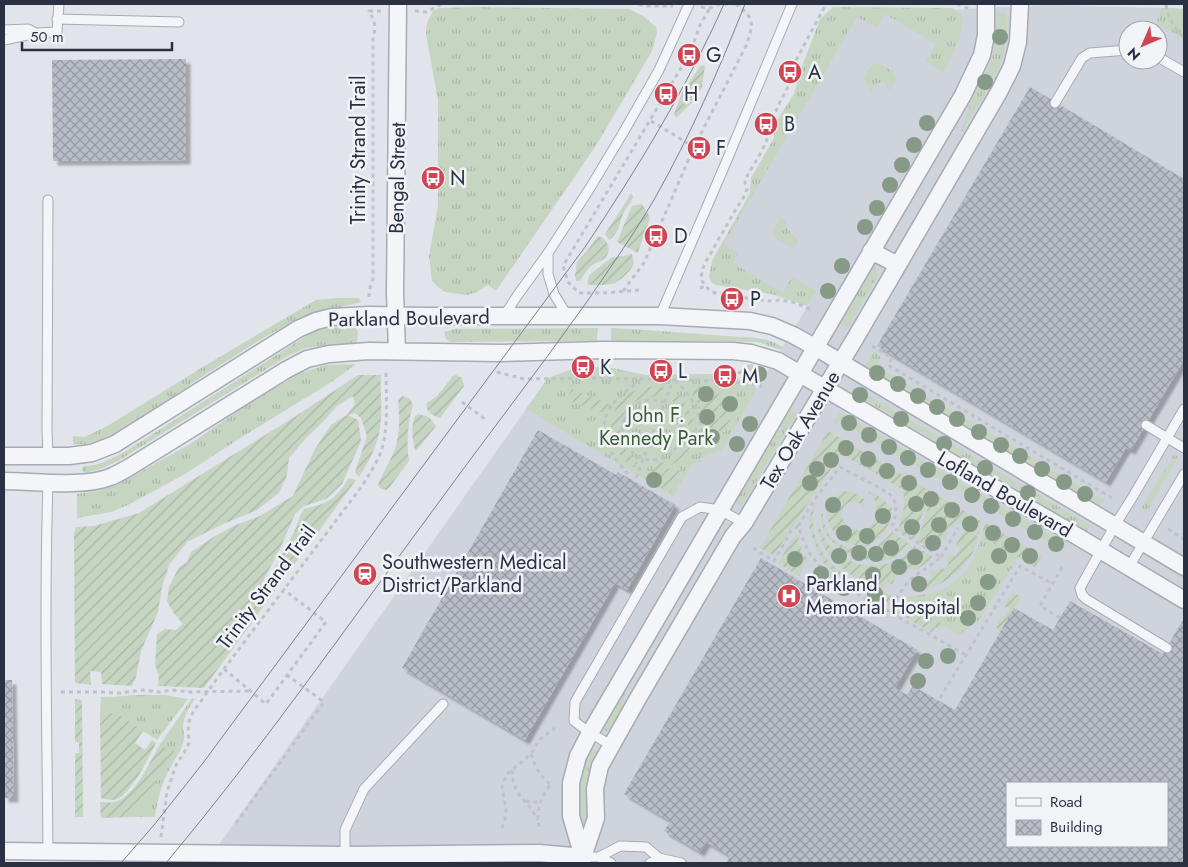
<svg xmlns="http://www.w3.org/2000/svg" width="1188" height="867" viewBox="0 0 1188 867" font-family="Jost,sans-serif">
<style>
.built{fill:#cfd3dc;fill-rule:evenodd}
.grass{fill:url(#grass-tufts)}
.garden{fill:url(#garden-furrows)}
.building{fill:url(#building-cross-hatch);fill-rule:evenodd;filter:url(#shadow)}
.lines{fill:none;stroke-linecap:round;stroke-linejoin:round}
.lane-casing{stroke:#a6abb4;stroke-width:11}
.street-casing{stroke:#a6abb4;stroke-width:19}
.path{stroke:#bfc2c9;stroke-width:3;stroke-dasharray:4 4;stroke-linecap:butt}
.lane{stroke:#f4f5f8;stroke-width:9}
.street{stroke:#f4f5f8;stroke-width:16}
.tram{stroke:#7a8394;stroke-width:1}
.tree{fill:#869a87}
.labels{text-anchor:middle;stroke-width:5;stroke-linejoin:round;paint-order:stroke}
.poi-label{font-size:20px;fill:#293142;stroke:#f1f3f7;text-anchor:start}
.street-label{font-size:20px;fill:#293142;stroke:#f1f3f7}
.park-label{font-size:20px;fill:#3c5e36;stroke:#f1f3f7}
</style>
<defs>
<pattern id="grass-tufts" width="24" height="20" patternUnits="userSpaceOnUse" patternTransform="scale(1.25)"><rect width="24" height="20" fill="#c6d4c2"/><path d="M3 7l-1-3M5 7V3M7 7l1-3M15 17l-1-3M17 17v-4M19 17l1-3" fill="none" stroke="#aab6a8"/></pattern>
<pattern id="garden-furrows" width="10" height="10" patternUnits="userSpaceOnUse" patternTransform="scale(1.25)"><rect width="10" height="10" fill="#c6d4c2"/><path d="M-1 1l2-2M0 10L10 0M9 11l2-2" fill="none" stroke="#aab6a8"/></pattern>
<pattern id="building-cross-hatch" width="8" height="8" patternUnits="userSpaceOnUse" patternTransform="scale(1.25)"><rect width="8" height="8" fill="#b8bdc7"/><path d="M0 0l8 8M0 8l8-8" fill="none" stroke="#969aa3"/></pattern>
<filter id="shadow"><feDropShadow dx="4.5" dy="4.5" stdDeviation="1" flood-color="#0004"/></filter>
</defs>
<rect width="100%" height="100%" fill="#e1e4ea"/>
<path class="built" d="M1048,5L1162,8L1184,9V863H206L548,378L576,368L607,367L645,375L728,374L757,388L809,304L711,277L712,261L856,9L945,10ZM1128,30H1158V60H1128ZM1007,783H1167V846H1007Z"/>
<path class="grass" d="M472,7L629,9L643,16L656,27L657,33L652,51L597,144L496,291L488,285L477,292L467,295L445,292L438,287L432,281L429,256L438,205V100L426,34L427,23L433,11L439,8Z
M833,7L953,8L963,17L960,37L944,72L926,61L936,44L885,14L877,28L857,17L724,244L739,253L733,263L783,293L792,277L816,291L807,306L771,294L717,285L712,283L709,277L712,261L750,193L751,178L774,138V125L794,94L801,69L820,19Z
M1162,8L1184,9V39L1156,23Z
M998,12L1005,13L1007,16V30L1004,51L999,69L962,132L961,131L974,93L990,65L994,50L996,34L997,14Z
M877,63C884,66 893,70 896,78L894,84L889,90L887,89L884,82L875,84L871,92L864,78C867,71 869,66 877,63Z
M781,218L785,221L788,229L798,240L795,248C786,245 777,242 772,233L775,226Z
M873,263H875L878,275L848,328L839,323Z
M337,298H359L361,302L303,316L263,338L203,376L119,434L94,445L73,444V436L85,437L109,425L211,362L316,300Z
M342,327L356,328L358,333L357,342L353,344H336L306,348L286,357L118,461L100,469L85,473L82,470L83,466C98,467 112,458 126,451L317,329Z
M598,328L597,341L450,342L446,339L444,332L455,329Z
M611,328L646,330L740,337C755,337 770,339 783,347L781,350L758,342L725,341H616L611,340Z
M874,352L881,357L876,366L1104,500L1099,506L868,372L865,368Z
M356,364L333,381L245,435L185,474L130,504L111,512L77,518V494L98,491L122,482L190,444L255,399L301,373L326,365Z
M607,367L645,375L728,374L757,388L725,445L720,451L706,456L692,464L673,496L526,409L548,378L576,368Z
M854,387L1090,525L1087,531L852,392Z
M788,407L796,414L744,502L741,506L737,505L735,501Z
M840,412L1066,544L1062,550L839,421L837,425L833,423Z
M1174,454L1177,456V458L1147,511H1145L1142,508V507Z
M716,532L718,533L625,691L623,706L617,720L611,728L608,731H604L602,726Z
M982,537L1018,558L979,620L965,630L961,636L901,601L903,597L915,596L933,593L948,587L969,568Z
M134,695H164L188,699L157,740L143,731L127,719L114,713L100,714L101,697H112Z
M192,698L195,699C189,707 183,717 183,728C184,733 185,737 183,743C181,752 174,760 170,768C162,782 157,800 155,817H132L137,808L152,786L167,768L173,752L159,746Z
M592,750L598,751L593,762L588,817C586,821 586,824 580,824L578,821V776L587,751Z"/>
<path class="garden" d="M705,65L702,87L695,100L676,118L674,114L682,93L700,66Z
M631,194L633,196C632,203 626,207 623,214C619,224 619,234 609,240L605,234Z
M642,204L650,217C647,230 641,241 638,253L617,242L619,237L632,206Z
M598,236C608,239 613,251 604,259C600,262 594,263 590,267C586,271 583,277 580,281H576L575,276L577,262L587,251Z
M632,254C632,255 634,262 634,262C634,268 620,281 615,283C610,285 592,286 587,284L589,275L611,258Z
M750,364L758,367L767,373L762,381L736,373Z
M358,375H381C380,390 382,404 381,419C380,440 371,459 359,477L355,472L367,436L361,418L355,413L348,415L358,420L361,441L342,484L326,499L304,506L295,514L280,549L256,594L260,597L296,528L300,516L304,509C328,504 336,499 349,478L356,480L204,688L158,686L159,676L155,665L157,634L165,629L176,630L183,624L173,612L167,601L169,587L179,567L187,562L191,552L215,536L236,525L260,516L293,496L315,449L331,425L347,415L355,404L353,396L337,406L321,424L307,437L289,458L287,475L279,493L257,510L223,524L187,542L169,565L162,587L158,612L141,651L136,677L132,686L102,684L101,672L90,671L91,685L75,683L74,533L76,527L94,526L139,513L296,416Z
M456,375L462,378L464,386L440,418C432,415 425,412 427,403L437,396L453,376Z
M696,385L726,397L727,395L737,399L733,411L692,396Z
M657,386L664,388L661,396C658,396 653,395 650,396C617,401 609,445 638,460L636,465L624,458L636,466L635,468C606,452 601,412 630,393C638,388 647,387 657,386Z
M572,389L609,404L604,413L566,400Z
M676,393C706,413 704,462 666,472C659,473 653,473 646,472V471C655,471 665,471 673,467C696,454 703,419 683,400C686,407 691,413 693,421C699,447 679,467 654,470L655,464C679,461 698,437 684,413C681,408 676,405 673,402L675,395L682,400L676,394Z
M402,396L409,398L413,404C408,423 406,442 409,461L389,488L386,490L381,489L378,485C381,475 388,466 392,456C400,439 400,420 398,401Z
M695,398L733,412L729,422L702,412Z
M418,414L429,417L436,426L416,451C412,443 411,425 415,416Z
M703,414L729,423L725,433L706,426Z
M828,431L981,521L979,535L957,522L953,528L949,526L946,532L949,533L945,539L942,538L934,549L916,540L922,528L927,510L929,507L927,503L920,520L918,531L914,539L898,530C902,515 907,504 902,489L841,454L774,555L760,548Z
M680,466L676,482L670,493L644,478L646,474C659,475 669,473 680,466Z
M851,491L864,499L865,504L863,510L862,505C850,496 838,508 843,520C848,530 864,535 872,524C874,521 875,517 875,513C876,510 877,505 876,502C874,498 870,495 868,492L876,494L892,508L891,519L885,531L878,539L868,546L854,545L845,542L838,538L830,526L826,516L828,508L833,499L841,492Z
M814,502L817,503C815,507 813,511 813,515C810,544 833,571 857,583C866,588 875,589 884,592C887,593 891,596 894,598L888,606L850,584L833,571L823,562L814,542L809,527L810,516Z
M823,507C821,531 834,548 859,549C862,549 867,550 870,549C879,547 886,539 892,532L909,544C903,551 896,557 887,560C880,562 871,561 864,559C840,552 814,535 823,507Z
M818,522C821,529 824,538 828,544C845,567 879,572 903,557C907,554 911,550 915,546L932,556L930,561L915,570L909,567L905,574L899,572L892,584L887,582L883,589C851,578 821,561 817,523Z
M984,522L1042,556L1035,567L982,537Z
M964,529L979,537C976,544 973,553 969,559C960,573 931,595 913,588L919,580L924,582L926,579L929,581L931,576L929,574L932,570L937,571L940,567L945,569L949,563L946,560L950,553L956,556L960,549L956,545Z
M796,533L800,536L797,543L802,546L800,552L809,559L799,576L778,563Z
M1013,591L1021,597L1001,631L996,627L1001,616L1005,617L1010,609L1004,606Z
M901,601L943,625L940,629L935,627L932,633L895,611Z
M75,699L82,700L83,817H75V753H79V743L75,742Z
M114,713L127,719L143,731L135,743L145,750L152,740L156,743C149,757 131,794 117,799C112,801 106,799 101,798L100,714Z
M159,746L174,751L167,768L152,786L137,808L132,817L101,818L100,802C104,802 111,803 115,802C136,795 149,763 159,746Z"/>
<path class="building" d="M186,59V160L53,161L52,60Z
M1030,87L1184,179V360L1131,450L1126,448L1106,482L877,346Z
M538,430L616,475L618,472L675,505L627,590L615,583L525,740L402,668Z
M761,558L917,650L895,688L907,695L913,686L955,710L1014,608L1053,630L1070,601L1163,654L1184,618V863H726L730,856L706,842L700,852L664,831L670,821L624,794ZM1007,783H1167V846H1007Z
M4,680H12L14,798H4Z"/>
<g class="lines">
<g class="lane-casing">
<path id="lane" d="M57,19L179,22
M4,30L28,29L34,32
M4,40L37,33L57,32L59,4
M1158,57L1184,72
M1055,103L1082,58L1090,53L1128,50
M48,200L47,429L48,456
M548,253V274L554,294L567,315
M504,316L517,296L548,253L590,188L623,133L659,70L689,4
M660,316L727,160L792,4
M1146,425L1184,448
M1129,567L1184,474
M1167,648L1086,599L1082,595L1080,588L1115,525L1132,498L1184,409
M611,745L590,733L574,721L575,702L682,517L700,507L720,510L744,523
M48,852C47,729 44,606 48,482
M345,855V830L364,789L443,704
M583,857H599L611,863
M599,857L620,846L646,847L659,858L681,863
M650,863L659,858"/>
</g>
<g class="street-casing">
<path id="street" d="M871,251L898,265
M397,351L395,293L398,4
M4,456H69L92,453L115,444L298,329L316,321L332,317L369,315L429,316H660L750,321L772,326L793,335L815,347L1184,567
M4,481C33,481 84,488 110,477C116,475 122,471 128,468L286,370L307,359L329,354L369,351L500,353L603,350L733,351L751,353L778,361L1070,532L1184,600
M4,851L345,855L539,853L583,857
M583,857L596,818L595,789L600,766L637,700L733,536L744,523L856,337L999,92L1012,66L1018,42L1020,4
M583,863V857L571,816V783L578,756L590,733L963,95L982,55L986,35V4"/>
</g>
<path class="path" d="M639,4L645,6H673
M957,4L967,8V7
M1166,5C1169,18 1173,28 1184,37
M701,7L710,8L720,4H733
M415,11L426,12L442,4
M651,121L694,147
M700,288L707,286
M639,290L604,293H579L568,282L563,266L690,53L700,25L710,8
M623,291L644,263L694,147L746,46C754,23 755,19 736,4
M369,297V291L373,279V37C377,26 374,20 369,11H381
M810,309L796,303L781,300L768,301L717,294L709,290L702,281L701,277L704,265L736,209L745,195L747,189L745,183L746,178C754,163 770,142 770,125L780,102L791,81L793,66L826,4
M872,346L892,358L888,365L1112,498
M497,372L524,379L602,378L729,381L762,386
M676,380C683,389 693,399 697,410C704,427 701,445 700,462
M622 430a30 30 0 1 1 60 0a30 30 0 1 1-60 0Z
M462,402L485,419
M628,474C611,455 595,432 610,408C617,397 632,387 642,379
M636,478L673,380
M798,526L815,499L840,467L889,493L895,502L896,513L892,527L941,557C933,564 923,570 915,576C903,585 896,600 889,612
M1168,529L1184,539
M753,548L774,561L791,531L798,526C802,536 806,549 813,558C825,574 845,582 859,595L966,655
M941,557L958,528
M1060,618L1040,606L1064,564
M224,669L266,704L326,622L283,589
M61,692H102L119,693L142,690L159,692L173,690L190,692L250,691
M940,698L1020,566L1053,584
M531,754C536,769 540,776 552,786
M512,770L513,781L517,792L532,810L538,820
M526,801L533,803L541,800
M236,823L324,702L287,675
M539,827C536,810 540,799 550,785
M502,828L505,819L506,809L502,787L507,774L531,754L539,740L555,728
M161,837L167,792L176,765L184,753L189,743L188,724L193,712L224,669L362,486C369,475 376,464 381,452C389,429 386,395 386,370H385"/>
<use href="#lane" class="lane"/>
<use href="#street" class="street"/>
<path class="tram" d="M121,863L154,825L203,763L585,247C637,169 686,89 724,4
M166,863C259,752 342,633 428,517C480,445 535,375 586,303C610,268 634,234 655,198C690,136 719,70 745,4"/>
</g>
<g class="tree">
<circle cx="1000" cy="37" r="8"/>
<circle cx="985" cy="82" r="8"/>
<circle cx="927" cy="123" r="8"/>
<circle cx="914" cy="145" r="8"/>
<circle cx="902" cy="165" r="8"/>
<circle cx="890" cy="185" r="8"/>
<circle cx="877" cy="208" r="8"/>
<circle cx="865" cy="227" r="8"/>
<circle cx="842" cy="266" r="8"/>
<circle cx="828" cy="291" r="8"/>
<circle cx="877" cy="373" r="8"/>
<circle cx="759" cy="374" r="8"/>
<circle cx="898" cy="384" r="8"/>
<circle cx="706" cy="394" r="8"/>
<circle cx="860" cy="395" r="8"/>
<circle cx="918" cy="396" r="8"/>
<circle cx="730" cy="404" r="8"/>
<circle cx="937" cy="407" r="8"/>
<circle cx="707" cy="417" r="8"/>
<circle cx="901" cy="419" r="8"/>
<circle cx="957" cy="419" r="8"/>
<circle cx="849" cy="423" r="8"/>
<circle cx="750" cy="424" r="8"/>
<circle cx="979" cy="432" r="8"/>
<circle cx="869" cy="435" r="8"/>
<circle cx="712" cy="437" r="8"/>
<circle cx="737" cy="444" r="8"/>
<circle cx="944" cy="444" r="8"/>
<circle cx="1001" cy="445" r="8"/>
<circle cx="889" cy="447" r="8"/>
<circle cx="846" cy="448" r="8"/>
<circle cx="1020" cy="456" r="8"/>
<circle cx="908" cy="458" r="8"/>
<circle cx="868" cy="459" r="8"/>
<circle cx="831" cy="460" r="8"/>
<circle cx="985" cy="468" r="8"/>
<circle cx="817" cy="469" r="8"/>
<circle cx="1042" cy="469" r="8"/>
<circle cx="928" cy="470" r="8"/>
<circle cx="887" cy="471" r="8"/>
<circle cx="654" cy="480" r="8"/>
<circle cx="950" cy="482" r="8"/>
<circle cx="1064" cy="482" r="8"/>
<circle cx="810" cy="483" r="8"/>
<circle cx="909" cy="483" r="8"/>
<circle cx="1028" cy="493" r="8"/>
<circle cx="1085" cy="494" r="8"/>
<circle cx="972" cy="495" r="8"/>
<circle cx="931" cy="499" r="8"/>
<circle cx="916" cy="504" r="8"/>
<circle cx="833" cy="505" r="8"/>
<circle cx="991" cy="506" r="8"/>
<circle cx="952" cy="510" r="8"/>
<circle cx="883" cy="516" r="8"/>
<circle cx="1013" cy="519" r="8"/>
<circle cx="970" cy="524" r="8"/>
<circle cx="939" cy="525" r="8"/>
<circle cx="912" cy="527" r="8"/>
<circle cx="1035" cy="532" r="8"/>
<circle cx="844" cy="533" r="8"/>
<circle cx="993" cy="533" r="8"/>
<circle cx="867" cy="536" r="8"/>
<circle cx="933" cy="543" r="8"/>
<circle cx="1056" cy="544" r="8"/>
<circle cx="1012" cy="545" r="8"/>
<circle cx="891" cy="548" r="8"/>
<circle cx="859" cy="553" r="8"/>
<circle cx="876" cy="554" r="8"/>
<circle cx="839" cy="556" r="8"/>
<circle cx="999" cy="556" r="8"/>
<circle cx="1030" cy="556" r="8"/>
<circle cx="915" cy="557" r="8"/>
<circle cx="795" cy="559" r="8"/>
<circle cx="899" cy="567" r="8"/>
<circle cx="821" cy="574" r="8"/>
<circle cx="873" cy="575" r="8"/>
<circle cx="988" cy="582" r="8"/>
<circle cx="919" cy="584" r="8"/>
<circle cx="844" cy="588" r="8"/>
<circle cx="875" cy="594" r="8"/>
<circle cx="978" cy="603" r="8"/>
<circle cx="968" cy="618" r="8"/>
<circle cx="948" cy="656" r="8"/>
<circle cx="926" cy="661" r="8"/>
<circle cx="918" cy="681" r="8"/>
</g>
<defs>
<g id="bus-disc" transform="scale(1.25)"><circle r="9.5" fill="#d04554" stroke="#f1f3f7"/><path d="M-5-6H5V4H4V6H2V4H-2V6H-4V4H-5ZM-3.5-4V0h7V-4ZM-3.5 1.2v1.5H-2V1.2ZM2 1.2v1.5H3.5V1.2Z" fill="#fff"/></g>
<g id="station-disc" transform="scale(1.25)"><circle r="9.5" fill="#d04554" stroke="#f1f3f7"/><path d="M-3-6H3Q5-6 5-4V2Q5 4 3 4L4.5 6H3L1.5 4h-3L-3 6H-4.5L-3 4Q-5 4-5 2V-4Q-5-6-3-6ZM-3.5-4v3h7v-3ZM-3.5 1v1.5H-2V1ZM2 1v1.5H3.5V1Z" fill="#fff"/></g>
<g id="hospital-disc" transform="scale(1.25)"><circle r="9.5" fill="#d04554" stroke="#f1f3f7"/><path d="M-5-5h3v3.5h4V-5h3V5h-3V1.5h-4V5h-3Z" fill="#fff"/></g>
</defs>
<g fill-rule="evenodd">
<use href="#bus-disc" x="689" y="55"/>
<use href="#bus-disc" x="790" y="72"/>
<use href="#bus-disc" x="666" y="94"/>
<use href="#bus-disc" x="766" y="124"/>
<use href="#bus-disc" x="699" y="148"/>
<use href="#bus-disc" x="433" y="178"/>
<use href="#bus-disc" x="656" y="236"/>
<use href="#bus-disc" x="732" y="299"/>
<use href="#bus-disc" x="583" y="367"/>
<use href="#bus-disc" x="661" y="371"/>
<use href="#bus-disc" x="725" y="376"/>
<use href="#station-disc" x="365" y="574"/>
<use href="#hospital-disc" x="789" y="596"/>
</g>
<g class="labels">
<g class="poi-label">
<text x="706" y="62">G</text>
<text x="808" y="79">A</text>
<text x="684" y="101">H</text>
<text x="784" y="131">B</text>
<text x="716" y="155">F</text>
<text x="450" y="185">N</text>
<text x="674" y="243">D</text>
<text x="750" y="306">P</text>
<text x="600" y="374">K</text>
<text x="678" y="378">L</text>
<text x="742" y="383">M</text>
<text x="382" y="569">Southwestern Medical<tspan x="382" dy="23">District/Parkland</tspan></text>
<text x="806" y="591">Parkland<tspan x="806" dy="23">Memorial Hospital</tspan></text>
</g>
<g class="street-label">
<text transform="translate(358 150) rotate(-90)" y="7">Trinity Strand Trail</text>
<text transform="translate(397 178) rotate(-89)" y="7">Bengal Street</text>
<text transform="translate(409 318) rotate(-1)" y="7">Parkland Boulevard</text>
<text transform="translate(800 430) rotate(-59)" y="7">Tex Oak Avenue</text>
<text transform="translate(1005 494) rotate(30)" y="7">Lofland Boulevard</text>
<text transform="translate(266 587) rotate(-53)" y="7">Trinity Strand Trail</text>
</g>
<g class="park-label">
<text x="656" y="422">John F.<tspan x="656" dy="23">Kennedy Park</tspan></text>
</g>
</g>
<rect width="1188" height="867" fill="none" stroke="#293142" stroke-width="10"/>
<rect x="1006" y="782" width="162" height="65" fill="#f1f3f7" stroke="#a1a5af"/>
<rect x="1016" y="798" width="25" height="8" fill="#f4f5f8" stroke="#a1a5af"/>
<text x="1050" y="807" font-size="15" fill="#293142">Road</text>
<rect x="1016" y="820" width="25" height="15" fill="url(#building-cross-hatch)" stroke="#a1a5af"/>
<text x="1050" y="832" font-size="15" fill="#293142">Building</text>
<g transform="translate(1143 45) rotate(225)"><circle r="24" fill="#f1f3f7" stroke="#a1a5af"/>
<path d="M0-4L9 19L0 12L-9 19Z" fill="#d04554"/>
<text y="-8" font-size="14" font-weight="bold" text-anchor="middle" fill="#293142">N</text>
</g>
<path d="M22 42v8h150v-8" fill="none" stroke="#293142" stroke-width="2.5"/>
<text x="30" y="42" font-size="15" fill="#293142" stroke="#f1f3f7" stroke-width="4" paint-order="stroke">50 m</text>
</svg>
